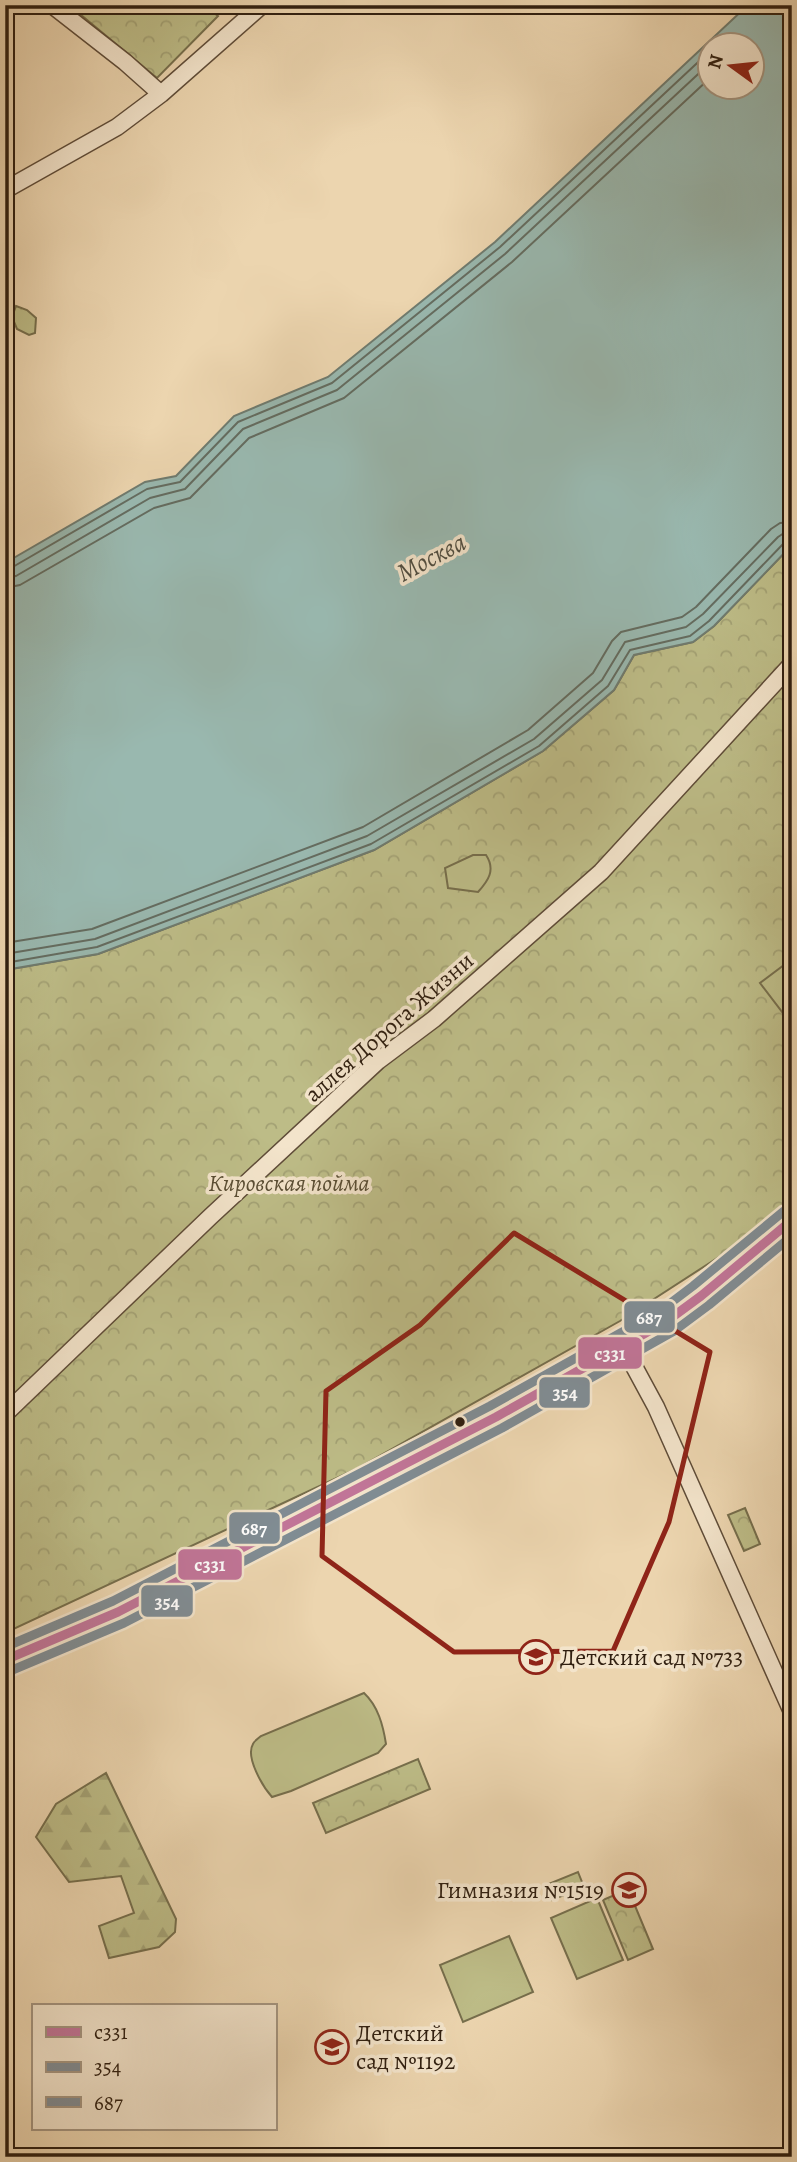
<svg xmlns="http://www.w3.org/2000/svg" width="797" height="2162" viewBox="0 0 797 2162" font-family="Alegreya,serif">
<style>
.forest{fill:url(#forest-firs);stroke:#766e4c;stroke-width:2}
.park{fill:url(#park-crowns);stroke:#766e4c;stroke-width:2}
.pitch{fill:#bdbc87;stroke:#766e4c;stroke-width:2}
.water{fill:#99b8af;stroke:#6f7b6f;stroke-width:2;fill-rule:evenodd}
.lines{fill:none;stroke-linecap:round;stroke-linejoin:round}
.shore{stroke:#646c60;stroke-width:2}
.minor-casing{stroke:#5f4c38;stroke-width:19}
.minor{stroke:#f3e4cb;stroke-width:16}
.bus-1-casing{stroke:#f3e4cb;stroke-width:14}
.bus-2-casing{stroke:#f3e4cb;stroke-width:14}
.bus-3-casing{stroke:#f3e4cb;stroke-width:14}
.bus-1{stroke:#c17598;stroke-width:9}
.bus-2{stroke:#808c93;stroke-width:9}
.bus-3{stroke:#808c93;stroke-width:9}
.marked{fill:none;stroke:#8f2418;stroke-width:5;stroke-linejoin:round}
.bus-dot{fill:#301f10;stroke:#f3e4cb;stroke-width:2.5}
.labels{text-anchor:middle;stroke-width:7;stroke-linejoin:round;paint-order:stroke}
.street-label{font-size:24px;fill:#301f10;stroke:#f3e4cb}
.park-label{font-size:24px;font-style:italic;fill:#5a4e34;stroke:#f3e4cb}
.poi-label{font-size:24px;fill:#301f10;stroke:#f3e4cb;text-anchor:start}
.water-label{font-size:26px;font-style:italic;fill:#504d40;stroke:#f3e4cb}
.line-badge{stroke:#f3e4cb;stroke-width:2.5}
.badge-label{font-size:19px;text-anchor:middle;font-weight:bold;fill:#fff}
</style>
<defs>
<pattern id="forest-firs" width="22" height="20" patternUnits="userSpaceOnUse" patternTransform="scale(1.75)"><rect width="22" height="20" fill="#bdbc87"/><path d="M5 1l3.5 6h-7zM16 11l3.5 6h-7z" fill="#a3a174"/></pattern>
<pattern id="park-crowns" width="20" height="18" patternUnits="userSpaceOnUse" patternTransform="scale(1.75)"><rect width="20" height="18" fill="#bdbc87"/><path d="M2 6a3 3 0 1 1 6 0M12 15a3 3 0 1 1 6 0" fill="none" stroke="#a3a174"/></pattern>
</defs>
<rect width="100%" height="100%" fill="#ecd5af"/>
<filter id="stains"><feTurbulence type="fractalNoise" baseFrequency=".00286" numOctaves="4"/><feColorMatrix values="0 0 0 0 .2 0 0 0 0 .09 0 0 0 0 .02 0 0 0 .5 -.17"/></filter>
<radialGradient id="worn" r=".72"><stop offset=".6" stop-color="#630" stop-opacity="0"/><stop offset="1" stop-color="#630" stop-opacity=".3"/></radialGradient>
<path class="forest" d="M106,1773L176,1919L175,1932L159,1947L109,1958L99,1926L134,1913L121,1876L69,1882L36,1837L56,1804Z"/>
<path class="park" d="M69,5H204L218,16L157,78Z
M16,306L27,310L36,318L35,333L29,335L17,329L12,317Z
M792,545V1197L725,1253L620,1321L356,1469L5,1633V970L98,954L374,850L543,751L614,690L634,655L693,642L714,626Z
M745,1508L760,1544L744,1551L728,1515Z
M418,1759L430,1789L326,1833L313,1803Z
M628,1889L653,1949L628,1960L603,1900Z"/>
<path class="pitch" d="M473,855H486C496,870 488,881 478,892L448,888L445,868Z
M792,959V1025L760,983Z
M364,1693C378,1706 383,1725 386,1744L378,1753L291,1791L272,1797C263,1787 245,1757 253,1744C254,1741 259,1738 261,1736Z
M578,1872L584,1887L552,1900L546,1885Z
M597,1898L623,1960L577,1979L551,1918Z
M509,1936L533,1992L463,2022L440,1965Z"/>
<path class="water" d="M748,5H792V545L714,626L693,642L634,655L614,690L543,751L374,850L98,954L5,970V563L145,482L176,476L234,416L328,377L495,242ZM710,46H752V88H710Z"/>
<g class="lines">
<path class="shore" d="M5,569L11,568L147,489L180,482L238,422L332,383L500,247L710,51
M5,578L16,576L150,498L185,489L243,429L337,390L505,254L710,63
M5,588L20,585L154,508L190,498L249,438L344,398L512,262L710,78
M5,943L92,929L363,827L528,730L593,673L612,641L621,632L682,617L696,607L771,529L780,523L792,522
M5,954L95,939L367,836L534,739L602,680L625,642L686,627L703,614L778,537L784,533L792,532
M5,963L97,947L371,844L539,746L608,686L630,650L690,636L709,621L784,543L792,541"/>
<g class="minor-casing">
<path id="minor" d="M52,5L125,62L161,94
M5,190L117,127L161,94L262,5
M623,1346L656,1407L792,1712
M5,1414L210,1217L378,1061L434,1019L601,872L792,664
M5,1660L118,1612L496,1417L623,1346L667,1321L701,1296L792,1220"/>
</g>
<use href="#minor" class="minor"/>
<g class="bus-1-casing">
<path id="bus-1" d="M5,1660L118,1612L496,1417L667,1321L701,1296L792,1220"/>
</g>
<g class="bus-2-casing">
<path id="bus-2" d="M10,1671L124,1623L502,1428L674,1331L709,1305L792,1236"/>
</g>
<g class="bus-3-casing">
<path id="bus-3" d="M5,1647L113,1601L490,1406L617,1335L660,1311L693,1286L784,1211"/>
</g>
<use href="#bus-1" class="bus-1"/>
<use href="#bus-2" class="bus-2"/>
<use href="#bus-3" class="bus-3"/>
</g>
<path class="marked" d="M514,1233L710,1352L669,1522L613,1651L454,1652L322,1556L326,1391L420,1325Z"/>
<defs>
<g id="school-ring" transform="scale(1.75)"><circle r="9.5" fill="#f3e4cb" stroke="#8f2418" stroke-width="1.5"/><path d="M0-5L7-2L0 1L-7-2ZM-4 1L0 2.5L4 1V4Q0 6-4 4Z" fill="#8f2418"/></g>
</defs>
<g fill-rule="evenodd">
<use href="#school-ring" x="536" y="1657"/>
<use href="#school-ring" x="629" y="1890"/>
<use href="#school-ring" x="332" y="2047"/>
</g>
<circle class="bus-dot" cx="460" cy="1422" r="6"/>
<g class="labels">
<g class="street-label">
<text transform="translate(389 1027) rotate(-41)" y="8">аллея Дорога Жизни</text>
</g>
<g class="park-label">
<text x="289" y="1191">Кировская пойма</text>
</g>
<g class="poi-label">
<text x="560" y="1665">Детский сад №733</text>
<text x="604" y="1898" text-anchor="end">Гимназия №1519</text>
<text x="356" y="2041">Детский<tspan x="356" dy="28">сад №1192</tspan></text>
</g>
<g class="water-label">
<text transform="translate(431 557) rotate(-28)" y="9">Москва</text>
</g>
</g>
<g class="line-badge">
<rect x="623" y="1300" width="53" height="34" rx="7" fill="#808c93"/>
<rect x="577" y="1336" width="66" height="34" rx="7" fill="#c17598"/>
<rect x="538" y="1376" width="53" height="33" rx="7" fill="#808c93"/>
<rect x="228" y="1511" width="53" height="34" rx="7" fill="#808c93"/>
<rect x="177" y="1548" width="66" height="33" rx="7" fill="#c17598"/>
<rect x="140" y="1584" width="54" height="34" rx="7" fill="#808c93"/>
</g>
<g class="badge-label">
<text x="649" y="1324">687</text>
<text x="610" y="1360">с331</text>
<text x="565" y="1399">354</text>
<text x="254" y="1535">687</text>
<text x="210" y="1571">с331</text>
<text x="167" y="1608">354</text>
</g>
<rect width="797" height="2162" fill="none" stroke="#ecd5af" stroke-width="28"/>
<rect x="7" y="7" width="783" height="2148" fill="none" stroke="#301f10" stroke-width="3.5"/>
<rect x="14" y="14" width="769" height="2134" fill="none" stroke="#301f10" stroke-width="2"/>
<rect x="32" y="2004" width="245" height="126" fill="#f3e4cb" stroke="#a59580" stroke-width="2"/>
<rect x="46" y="2027" width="35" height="10" fill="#c17598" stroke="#a59580" stroke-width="2"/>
<text x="94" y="2039" font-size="21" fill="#301f10">с331</text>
<rect x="46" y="2062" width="35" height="10" fill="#808c93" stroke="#a59580" stroke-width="2"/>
<text x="94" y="2074" font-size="21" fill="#301f10">354</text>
<rect x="46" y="2097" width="35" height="10" fill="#808c93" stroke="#a59580" stroke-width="2"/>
<text x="94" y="2110" font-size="21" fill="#301f10">687</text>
<g transform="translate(731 66) rotate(285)"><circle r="33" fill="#f3e4cb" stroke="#a59580" stroke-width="2"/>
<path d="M0-5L12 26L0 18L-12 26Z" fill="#8f2418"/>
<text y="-10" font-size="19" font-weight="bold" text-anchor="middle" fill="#301f10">N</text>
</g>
<rect width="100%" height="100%" filter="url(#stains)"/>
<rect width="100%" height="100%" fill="url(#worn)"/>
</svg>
